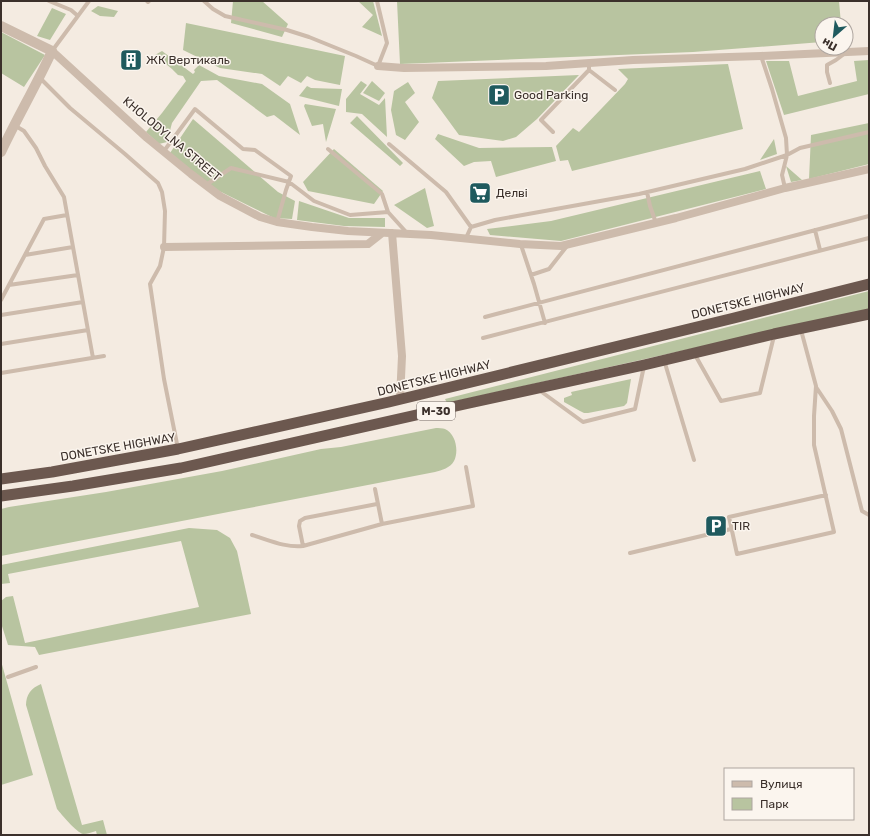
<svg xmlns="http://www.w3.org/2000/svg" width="870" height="836" viewBox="0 0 870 836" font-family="Rubik,sans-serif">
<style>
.green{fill:#b8c4a0}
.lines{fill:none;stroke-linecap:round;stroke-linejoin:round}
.service{stroke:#cdbbac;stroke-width:4}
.minor{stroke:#cdbbac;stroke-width:8}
.tertiary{stroke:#cdbbac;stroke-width:10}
.trunk{stroke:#6c584f;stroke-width:11}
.labels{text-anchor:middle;stroke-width:3;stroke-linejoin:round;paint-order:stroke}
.shield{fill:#fbf5ee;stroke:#756b66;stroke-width:1}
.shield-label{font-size:11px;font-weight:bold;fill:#3b302b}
.poi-label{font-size:12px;fill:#3b302b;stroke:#fbf5ee;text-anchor:start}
.street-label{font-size:12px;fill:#3b302b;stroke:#fbf5ee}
</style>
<rect width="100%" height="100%" fill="#f4ebe1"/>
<path class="green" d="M233,1H262L288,24L282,37L231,23Z
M358,1H373L382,36L362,27L373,15Z
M397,1H839L841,24H822V42L693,52L400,64Z
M98,6L118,11L114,17L100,16L91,11Z
M52,8L66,14L50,40L37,36Z
M186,23L345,56L340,85L315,80L307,76L301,83L288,76L280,86L262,74L220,68L183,50Z
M1,32L45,55L24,87L1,73Z
M162,51L193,74L195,72L194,70L199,65L219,76L262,84L290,104L300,135L274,115L267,117L217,80L201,81L172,123L167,142L159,144L146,132L162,113L186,81L183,76L178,75L172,69L155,55Z
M869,60V94L784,115L766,61H789L798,96L857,81L854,61Z
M728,64L743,129L572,171L568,160L560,161L556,146L573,128L579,132L625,84L628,79L618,69Z
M579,75L537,119L516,137L503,141L459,135L432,98L438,81Z
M361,81L367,85L360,94L379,105L385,98L387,137L362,114L346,112V99Z
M372,81L385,93L379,101L363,93Z
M408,82L415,93L405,102L419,122L405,140L396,135L391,110L394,91Z
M307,86L311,88L342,89L339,106L299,96Z
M305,104L336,109L326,142L323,124L312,126L304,106Z
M357,116L403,163L400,166L350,123Z
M193,119L278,192L295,201L292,219L274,218L213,188L170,153Z
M869,123V164L809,179L811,135Z
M438,134L479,148L552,147L556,161L496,177L491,161L474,162L464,166L435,139Z
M774,139L777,154L760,160Z
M334,149L383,191L374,204L308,191L303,182Z
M786,166L802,180L791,182Z
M760,171L766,189L561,241L490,235L487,229L551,221Z
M425,188L434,226L427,228L394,205Z
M299,201L349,218H385V227L344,226L297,220Z
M869,291V309L447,403L445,399Z
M631,379L627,403L624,406L588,413H584L580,411L564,402V398L572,395L571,392Z
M436,428C438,428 443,428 445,429C456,434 459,451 454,461C450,468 442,470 435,472L1,556V509L9,507L106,492L222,471L321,449L341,447Z
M189,528L217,530L230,538L237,551L251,614L39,655L35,647L8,645L1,623V601L6,597L13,596L25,643L199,607L181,541L8,574L10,583L1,584V565Z
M1,661L33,775L1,785Z
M41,684L82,825L103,820L107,835H97L96,831C92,832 87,834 83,834C76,832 62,815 57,809L26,705C26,695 31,688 41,684Z"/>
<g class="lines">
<path class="service" d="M49,1L71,10L78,16
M147,1L148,2L149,1
M204,1L213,9L225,16L287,30L309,37L356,56L378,66L387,43L377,1
M52,51L89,1
M761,56L772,89L786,138L787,155L782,175L785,188
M589,70L615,90
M40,78L70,108L125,154L158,183L162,192L165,211L164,247L160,266L150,284L164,379L178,449
M830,83L827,72V65L836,60L844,54
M14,125L24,131L36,148L45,166L64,197L93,358
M553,132L541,120L589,70V63
M389,144L446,192L471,227
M328,149L382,194L388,212L407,233
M164,151L195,109L243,149L255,150L291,176L286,190L277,222
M206,185L231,168L289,182L314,201L350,215L388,212
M647,192L650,206L656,223
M815,230L820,250
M466,238L471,227L495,220L517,216L639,194L745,169L787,155L800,148L869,132
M521,245L534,284L545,323
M25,255L73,247
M531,275L549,269L567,246
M9,285L78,275
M1,300L44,219L67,215
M1,315L83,302
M485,317L869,216
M801,330L816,386L814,416V445L834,532L737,554L729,517L826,495
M483,338L869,238
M1,344L88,330
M694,353L721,401L760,393L774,336
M664,360L694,460
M1,373L104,356
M816,387L832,411L841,429L862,511L869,515
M539,390L583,422L635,409L644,366
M375,489L382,524L473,506L466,467
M252,535C269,540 286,548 303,546L382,524
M303,546L299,526L300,521L305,518L377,504
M630,553L731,529
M8,677L36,667"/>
<path class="minor" d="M52,51L147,138L191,174L220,196L260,217L277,222L312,227L348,231L431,235L520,244L561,246L676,218L785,188L869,169
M378,66L404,68L546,66L633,60L761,56L869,51
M392,233L402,356L400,399
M164,247L368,244L382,233"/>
<path class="tertiary" d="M1,26L52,51C36,86 17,118 1,152"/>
<path class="trunk" d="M1,479L52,472L178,449L389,402L734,318L869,284
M1,496L73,486L181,468L465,404L644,365L774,334L869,314"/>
</g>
<defs>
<g id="building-square" transform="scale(1.15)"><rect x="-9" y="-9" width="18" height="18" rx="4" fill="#1f5a5e" stroke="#fbf5ee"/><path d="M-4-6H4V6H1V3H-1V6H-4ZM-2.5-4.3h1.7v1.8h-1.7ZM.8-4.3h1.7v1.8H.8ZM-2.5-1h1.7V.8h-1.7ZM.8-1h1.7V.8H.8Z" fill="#fff"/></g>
<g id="parking-square" transform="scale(1.15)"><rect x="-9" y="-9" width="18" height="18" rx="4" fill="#1f5a5e" stroke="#fbf5ee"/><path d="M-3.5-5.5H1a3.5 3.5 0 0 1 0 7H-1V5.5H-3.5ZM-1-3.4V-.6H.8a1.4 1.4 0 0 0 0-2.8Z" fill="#fff"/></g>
<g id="supermarket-square" transform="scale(1.15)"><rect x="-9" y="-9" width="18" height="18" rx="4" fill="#1f5a5e" stroke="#fbf5ee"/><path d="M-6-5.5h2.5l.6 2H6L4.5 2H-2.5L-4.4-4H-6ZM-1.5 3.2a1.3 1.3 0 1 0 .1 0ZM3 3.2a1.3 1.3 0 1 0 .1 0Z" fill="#fff"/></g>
</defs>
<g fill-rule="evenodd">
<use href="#building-square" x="131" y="60"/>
<use href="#parking-square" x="499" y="95"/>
<use href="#supermarket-square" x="480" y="193"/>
<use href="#parking-square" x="716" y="526"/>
</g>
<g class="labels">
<rect class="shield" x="417" y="402" width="38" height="18" rx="3"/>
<g class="shield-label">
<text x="436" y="415">М-30</text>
</g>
<g class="poi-label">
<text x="146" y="64">ЖК Вертикаль</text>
<text x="514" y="99">Good Parking</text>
<text x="496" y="197">Делві</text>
<text x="732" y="530">TIR</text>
</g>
<g class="street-label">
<text transform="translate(172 139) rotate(40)" y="4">KHOLODYLNA STREET</text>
<text transform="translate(748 301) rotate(-14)" y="4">DONETSKE HIGHWAY</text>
<text transform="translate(434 378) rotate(-14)" y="4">DONETSKE HIGHWAY</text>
<text transform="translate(118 447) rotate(-10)" y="4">DONETSKE HIGHWAY</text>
</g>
</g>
<rect width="870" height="836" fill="none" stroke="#3b302b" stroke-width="4"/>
<rect x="724" y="768" width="130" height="52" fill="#fbf5ee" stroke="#aea6a0"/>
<rect x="732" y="781" width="20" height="6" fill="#cdbbac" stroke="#aea6a0"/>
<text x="760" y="788" font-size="12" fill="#3b302b">Вулиця</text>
<rect x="732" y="798" width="20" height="12" fill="#b8c4a0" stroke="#aea6a0"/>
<text x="760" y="808" font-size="12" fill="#3b302b">Парк</text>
<g transform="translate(834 36) rotate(208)"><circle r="19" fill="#fbf5ee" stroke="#aea6a0"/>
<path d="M0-3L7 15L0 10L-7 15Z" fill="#1f5a5e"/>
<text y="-6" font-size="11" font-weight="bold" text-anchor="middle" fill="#3b302b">Пн</text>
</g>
</svg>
